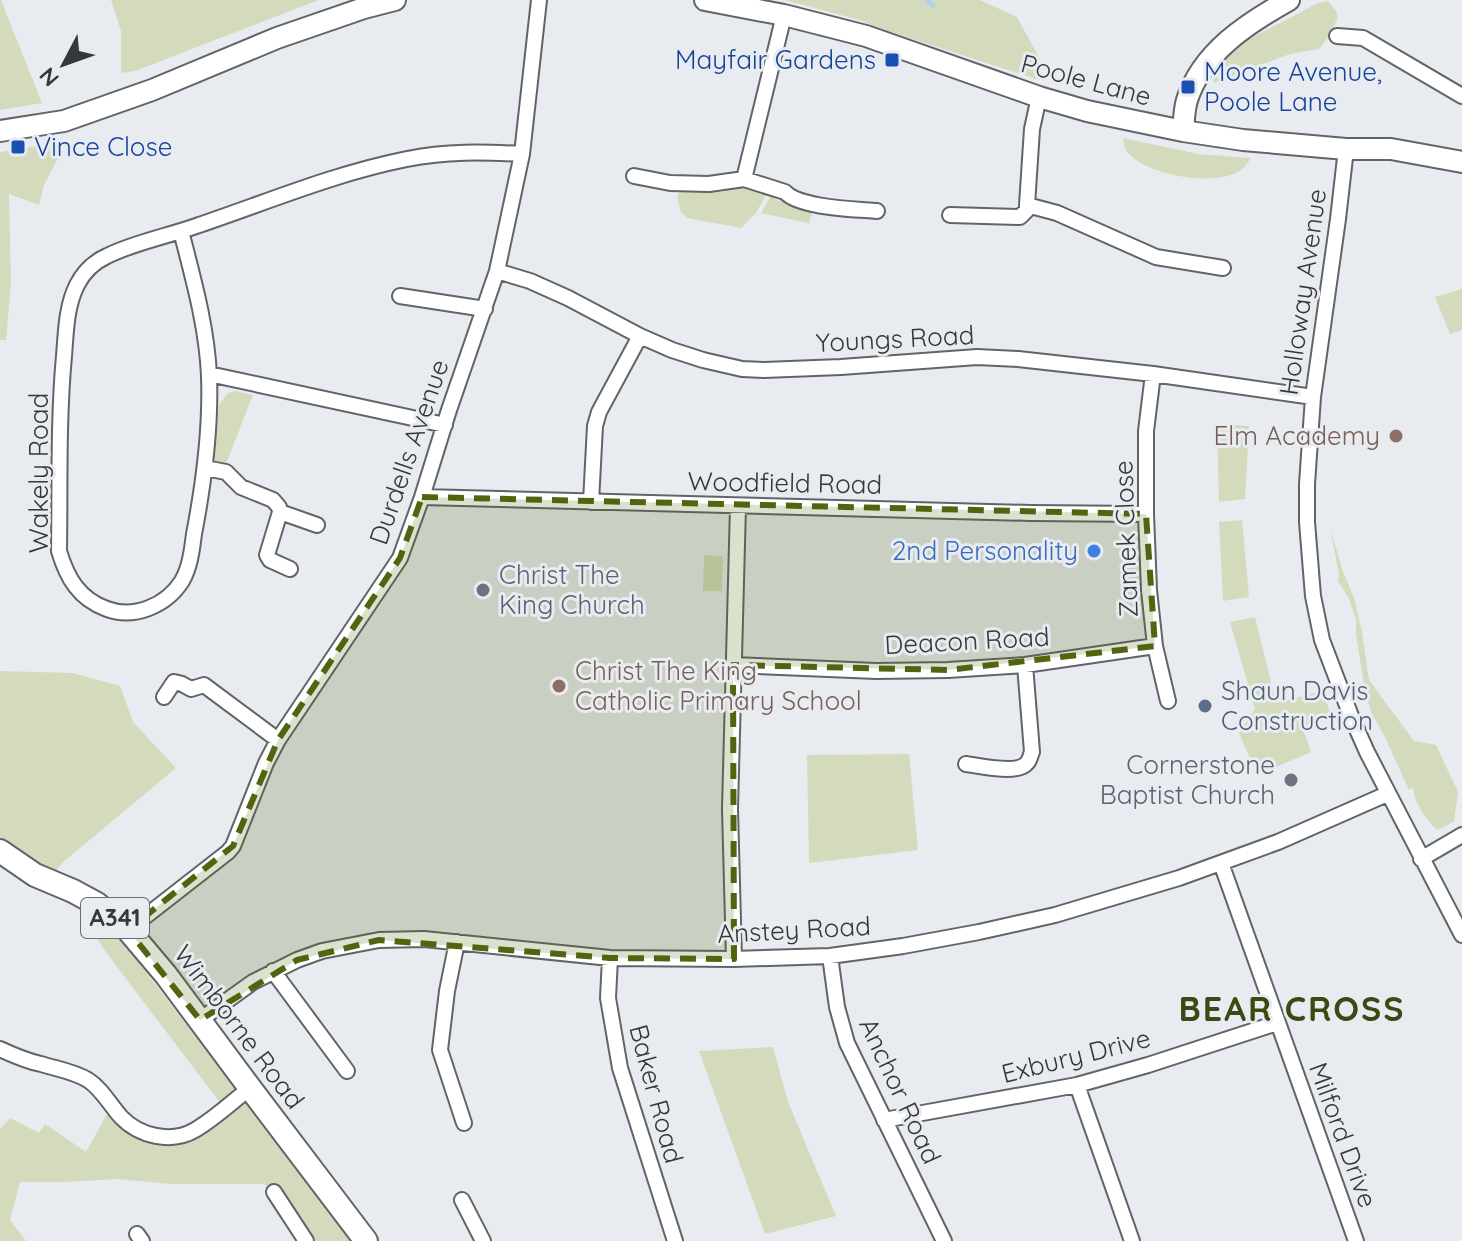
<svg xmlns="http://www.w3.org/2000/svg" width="1462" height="1241" viewBox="0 0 1462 1241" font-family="Quicksand,sans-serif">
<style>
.green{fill:#d4dbbc}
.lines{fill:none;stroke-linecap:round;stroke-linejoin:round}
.stream{stroke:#a4d5f0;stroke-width:4}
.street-casing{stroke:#616468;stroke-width:18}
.secondary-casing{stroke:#616468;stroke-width:24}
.primary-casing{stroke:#616468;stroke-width:26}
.street{stroke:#fff;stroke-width:14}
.secondary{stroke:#fff;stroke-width:20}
.primary{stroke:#fff;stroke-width:22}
.marked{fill:#516510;fill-opacity:0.2;stroke:#516510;stroke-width:6;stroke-dasharray:16 10;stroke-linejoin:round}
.transit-dot{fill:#1a4fb4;stroke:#e8ecf1;stroke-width:3}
.education-dot{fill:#8d6e63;stroke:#e8ecf1;stroke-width:3}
.shop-dot{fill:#3f7fe0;stroke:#e8ecf1;stroke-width:3}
.worship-dot{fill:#6b7280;stroke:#e8ecf1;stroke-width:3}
.service-dot{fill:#5c6f8a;stroke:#e8ecf1;stroke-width:3}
.labels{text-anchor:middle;stroke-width:6;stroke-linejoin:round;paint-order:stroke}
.shield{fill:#e8ecf1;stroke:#6b6d70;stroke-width:2}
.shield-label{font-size:24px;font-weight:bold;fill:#353739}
.transit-label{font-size:26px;fill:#164399;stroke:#e8ecf1;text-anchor:start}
.street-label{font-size:26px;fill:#353739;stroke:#e8ecf1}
.education-label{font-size:26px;fill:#785e54;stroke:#e8ecf1;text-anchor:end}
.shop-label{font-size:26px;fill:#366cbe;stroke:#e8ecf1;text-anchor:end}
.worship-label{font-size:26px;fill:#5b616d;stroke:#e8ecf1;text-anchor:start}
.service-label{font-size:26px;fill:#4e5e75;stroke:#e8ecf1;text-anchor:start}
.district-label{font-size:34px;font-weight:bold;letter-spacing:2px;fill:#3b4912;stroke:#e8ecf1}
</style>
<rect width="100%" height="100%" fill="#e8ecf1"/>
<path class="green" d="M0,0H1L42,103L0,110Z
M111,0H319L135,71L121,73V31Z
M785,0H980L1017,17L1040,59L1036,79L888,31L859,20Z
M1328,1L1336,11L1338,17L1329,36L1319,49L1290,54L1213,83L1219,57L1234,47L1318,3Z
M1123,138L1198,154L1250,158C1239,194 1142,177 1126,150C1124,146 1124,143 1123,138Z
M67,141L44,185L39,205L9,194L11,284L6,340H0V152Z
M726,187H743L767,193L756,213L741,228L687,218L681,212L677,197L679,192H722Z
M772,194L776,200L813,210L809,223L761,213Z
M1462,289V330L1450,334L1435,297Z
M235,391L253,395L225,466L213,464L219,405L228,393Z
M1217,424L1249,426L1245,499L1219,502Z
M1242,520L1249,597L1223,601L1219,522Z
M1330,527L1342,569L1354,598L1362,632L1369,680L1414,741L1436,745L1458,792L1454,822L1437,830C1426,818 1414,804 1413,787L1409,790L1384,735L1373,716L1366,697L1356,634V619L1348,597L1338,581L1339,574Z
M704,555L723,556L722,591H703Z
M1255,617L1276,703L1322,691L1332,717L1303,729L1311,752L1257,775L1239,733L1255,709L1230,622Z
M0,671L73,673L120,686L133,722L176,768L62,863L47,882L0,851Z
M909,754L918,850L809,863L807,755Z
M94,916L127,948L294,1164L350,1241H306L274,1192L264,1184H171L118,1179L65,1182H20L10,1220L26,1241H0V1129L10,1118L39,1133L45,1124L86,1152L112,1105L122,1118L165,1137L224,1108L108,955L86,922Z
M773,1047L788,1102L836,1216L765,1234L699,1051Z"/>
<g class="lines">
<path class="stream" d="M927,0L933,6"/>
<g class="street-casing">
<path id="street" d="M1337,36L1363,38L1462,96
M1346,149L1338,219L1313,397L1307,484V522L1313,596L1322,640L1351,716L1367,752L1462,935
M634,176L670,183L709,184L744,179L785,192C800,208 854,209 877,211
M744,179L784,15
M1027,205L1032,129L1039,97
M950,215L1020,217L1027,210V205L1057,213L1156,257L1223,268
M181,231C193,278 207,327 209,376C211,429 204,482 194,534C192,550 190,567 182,581C166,606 134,619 107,609C79,599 67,578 59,551C60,486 58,421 64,356C66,332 66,307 77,285C83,273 94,262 107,256C135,242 169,236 199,225C267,202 336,173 407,159C446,151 483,152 522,154
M497,271L530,281L568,298L640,336L672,350L703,360L742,369L764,370L841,367L977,357L1018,359L1153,374L1313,397
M400,296L485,309
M209,374L445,425
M1153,374L1146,431V514L1149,590L1155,646L1168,701
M205,468L226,472L241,487L273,500L279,507L280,512L317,525
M422,497L1031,513L1146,514
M591,502L595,426L599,412L640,336
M280,512L267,555L270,560L290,569
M733,665L876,671L948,670L1025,665L1155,646
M164,697L174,682L182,684L191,689L204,685L278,740
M966,764C979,766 1016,774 1026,764C1030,761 1030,756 1032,752L1025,665
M1421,859L1462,835
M1221,863L1356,1241
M128,930L228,852L233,846L266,763L278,740L400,558L422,497L449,410L497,271L522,154L539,0
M457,942L447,991L440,1050L464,1123
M830,956L837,1007L847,1043L944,1241
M610,958L608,998L620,1068L675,1241
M734,959L730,809L738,506
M273,971L347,1071
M200,1020L253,982L297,960L322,951L379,940L424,939L610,958L734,959L830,956L903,946L979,932L1055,915L1179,878L1278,842L1387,794
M0,1049C13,1055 26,1061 41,1064C57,1069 73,1071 88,1080C102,1089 110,1105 121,1117C139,1136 171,1144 195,1130C214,1119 232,1102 250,1088
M1077,1085L1132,1241
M884,1120L1077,1085L1148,1065L1277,1023
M274,1192L306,1241
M462,1200L483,1241
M137,1234L142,1241"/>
</g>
<g class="secondary-casing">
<path id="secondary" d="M705,0L784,15L866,36L1039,97L1087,111L1183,131L1243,140L1346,149H1391L1462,162
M0,131L64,121L152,90L277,38L364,8L395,0
M1183,131C1184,121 1184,110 1187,100C1202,52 1248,23 1289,0"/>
</g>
<g class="primary-casing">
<path id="primary" d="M0,851L35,875L73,891L97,904L128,930L166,975L250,1088L366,1241"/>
</g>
<use href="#street" class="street"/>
<use href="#secondary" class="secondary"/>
<use href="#primary" class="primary"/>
</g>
<path class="marked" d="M422,497L1146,514L1155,646L948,670L733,665L734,959L610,958L379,940L297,960L200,1020L128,930L233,846L278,740L400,558Z"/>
<g class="transit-dot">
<rect x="884" y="52" width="16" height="16" rx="4"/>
<rect x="1180" y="79" width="16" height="16" rx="4"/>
<rect x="10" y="139" width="16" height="16" rx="4"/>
</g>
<g class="education-dot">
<circle cx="1396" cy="436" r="8"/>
<circle cx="559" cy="686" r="8"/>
</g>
<circle class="shop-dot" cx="1094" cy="551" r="8"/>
<g class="worship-dot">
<circle cx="483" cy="590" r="8"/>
<circle cx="1291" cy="780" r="8"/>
</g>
<circle class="service-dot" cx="1205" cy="706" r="8"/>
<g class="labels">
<rect class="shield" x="81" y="898" width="68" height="40" rx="6"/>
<g class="shield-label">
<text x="115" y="926">A341</text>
</g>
<g class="transit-label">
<text x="876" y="69" text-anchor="end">Mayfair Gardens</text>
<text x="1204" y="81">Moore Avenue,<tspan x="1204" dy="30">Poole Lane</tspan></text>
<text x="34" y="156">Vince Close</text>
</g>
<g class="street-label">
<text transform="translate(1086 80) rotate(15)" y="9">Poole Lane</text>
<text transform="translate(1303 292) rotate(-82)" y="9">Holloway Avenue</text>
<text transform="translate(895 339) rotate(-3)" y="9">Youngs Road</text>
<text transform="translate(409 452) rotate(-71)" y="9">Durdells Avenue</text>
<text transform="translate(39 473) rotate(-90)" y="9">Wakely Road</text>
<text transform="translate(785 483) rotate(1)" y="9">Woodfield Road</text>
<text transform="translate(1126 539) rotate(-92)" y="9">Zamek Close</text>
<text transform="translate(967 641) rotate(-3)" y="9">Deacon Road</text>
<text transform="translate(794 930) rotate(-3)" y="9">Anstey Road</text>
<text transform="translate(239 1027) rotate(53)" y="9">Wimborne Road</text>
<text transform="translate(1076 1056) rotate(-14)" y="9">Exbury Drive</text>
<text transform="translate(900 1091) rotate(65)" y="9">Anchor Road</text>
<text transform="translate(656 1094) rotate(75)" y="9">Baker Road</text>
<text transform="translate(1343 1135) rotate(70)" y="9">Milford Drive</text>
</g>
<g class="education-label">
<text x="1380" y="445">Elm Academy</text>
<text x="575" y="680" text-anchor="start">Christ The King<tspan x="575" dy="30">Catholic Primary School</tspan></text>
</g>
<g class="shop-label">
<text x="1078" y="560">2nd Personality</text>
</g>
<g class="worship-label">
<text x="499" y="584">Christ The<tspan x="499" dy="30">King Church</tspan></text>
<text x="1275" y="774" text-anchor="end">Cornerstone<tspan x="1275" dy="30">Baptist Church</tspan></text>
</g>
<g class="service-label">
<text x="1221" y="700">Shaun Davis<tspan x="1221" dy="30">Construction</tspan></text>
</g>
<g class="district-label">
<text x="1292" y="1021">BEAR CROSS</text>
</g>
</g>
<g transform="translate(64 64) rotate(229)" stroke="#e8ecf1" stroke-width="6" paint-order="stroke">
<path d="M0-6L14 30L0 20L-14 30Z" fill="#353739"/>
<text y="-12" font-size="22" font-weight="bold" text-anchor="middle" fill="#353739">N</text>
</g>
</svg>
